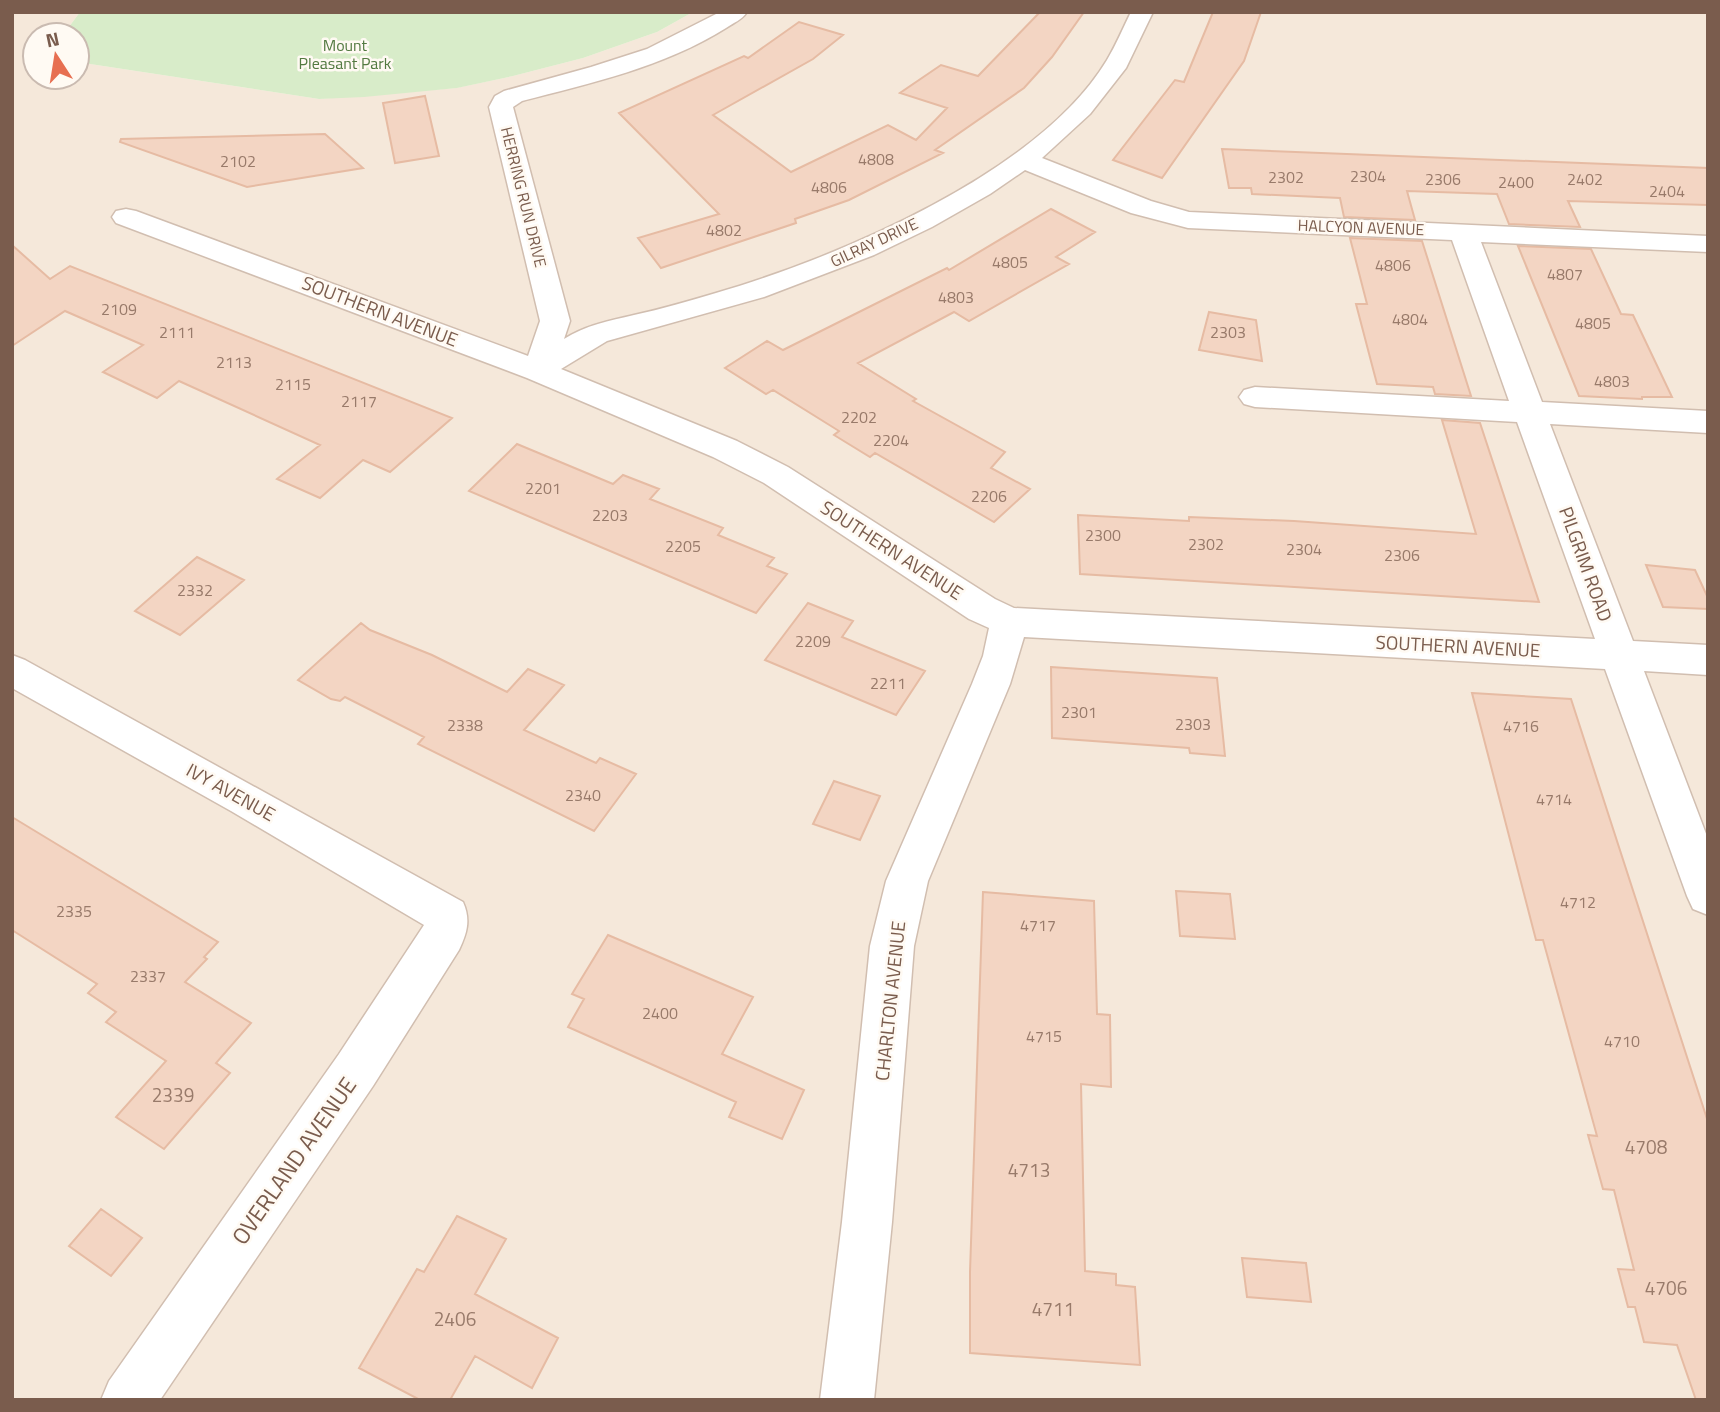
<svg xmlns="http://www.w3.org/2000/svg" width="1720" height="1412" viewBox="0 0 1720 1412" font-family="'Titillium Web',sans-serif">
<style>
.residential{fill:#f5e8da}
.green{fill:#d8ecc9}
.building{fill:#f3d5c3;stroke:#e6bba3;stroke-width:2}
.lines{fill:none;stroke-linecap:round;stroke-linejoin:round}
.minor-casing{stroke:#d1beb0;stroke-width:3}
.minor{fill:#fff;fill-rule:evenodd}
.labels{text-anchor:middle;stroke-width:5;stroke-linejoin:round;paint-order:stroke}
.far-park-label{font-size:16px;fill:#537a41;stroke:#fffaf3}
.number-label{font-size:16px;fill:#987a6a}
.far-street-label{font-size:16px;fill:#7a5c4d;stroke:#fffaf3}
.street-label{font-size:19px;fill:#7a5c4d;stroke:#fffaf3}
.near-number-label{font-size:19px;fill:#987a6a}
.near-street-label{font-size:23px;fill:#7a5c4d;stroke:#fffaf3}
</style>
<rect width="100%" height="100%" fill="#fdf6ec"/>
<path class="residential" d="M12,12H80L63,35H35V77H77V62L319,99L456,88L513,76L583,58L657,32L693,12H1708V1400H12Z"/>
<path class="green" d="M80,12H693L657,32L583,58L513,76L457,88L364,97L319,99L77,62V35H63Z"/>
<path class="building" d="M1040,12H1084L1052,57L1024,88L935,150L943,153L849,200L795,219L796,223L661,268L638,238L719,214L619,113L744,56L748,58L799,22L843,35L813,59L713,115L791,172L888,125L916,140L947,108L900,93L941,65L978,76Z
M1213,12H1261L1244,61L1162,178L1113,160L1175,80L1184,82Z
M425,96L439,156L395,163L383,103Z
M325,134L363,168L247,187L120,142L121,139Z
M1222,149L1708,168V205L1568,201L1580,227L1509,224L1497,194L1407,191L1415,220L1344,217L1340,198L1252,194L1251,188H1229Z
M1051,209L1095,232L1056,257L1069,264L969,321L954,312L858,363L916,399L913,401L1005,452L991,468L1030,489L994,522L875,453L870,457L834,435L839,431L773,390L766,394L725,368L767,341L783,350L947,268L949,270Z
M1350,238L1422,241L1471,396L1435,394L1433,387L1377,384L1356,304H1367Z
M12,245L50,279L70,266L452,418L390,472L363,460L320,498L277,479L320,445L179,381L157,398L103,372L143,345L65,311L12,346Z
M1518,246L1591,249L1621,314L1633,315L1672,397H1642V399L1579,396Z
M1209,312L1256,320L1262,361L1199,350Z
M1442,420L1480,423L1539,602L1080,574L1078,515L1189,521V517L1294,521L1476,534Z
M517,444L613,484L623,475L659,489L650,499L723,528L718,535L774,558L767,566L787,574L756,613L469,491Z
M197,557L244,580L180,635L135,611Z
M1646,565L1695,570L1708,598V609L1663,607Z
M808,603L853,621L842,637L925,671L896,715L765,660Z
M361,623L370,630L432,655L507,692L528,669L564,685L524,730L596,763L600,758L636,774L594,831L418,744L424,737L345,697L340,701L331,699L298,680Z
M1051,667L1217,678L1225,756L1190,753L1189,748L1052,738Z
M1472,693L1571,699L1708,1122V1400H1696L1677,1345L1644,1342L1635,1307H1628L1618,1269L1634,1270L1614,1190L1603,1189L1588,1135L1597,1136L1543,940H1536Z
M834,781L880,796L860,840L813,824Z
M12,817L218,942L204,957L207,959L185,982L251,1023L216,1063L230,1073L164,1149L116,1117L166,1061L106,1022L116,1012L88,993L97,984L12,930Z
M1176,891L1230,894L1235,939L1180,936Z
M983,892L1094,901L1097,1014L1110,1015L1111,1087L1081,1084L1085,1271L1116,1274V1285L1135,1287L1140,1365L970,1353V1272Z
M608,935L753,997L722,1054L804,1090L782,1139L729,1117L736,1102L568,1027L584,999L572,994Z
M101,1209L142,1238L111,1276L69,1246Z
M457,1216L506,1239L475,1294L558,1338L532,1388L475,1356L450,1400H420L359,1368L417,1269L424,1272Z
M1242,1258L1306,1263L1311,1302L1247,1297Z"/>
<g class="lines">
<g class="minor-casing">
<path id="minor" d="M720,12H747C742,20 733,23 726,28C664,67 591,83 522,101L513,107L570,321L564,339C586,325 609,321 634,315C662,309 689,301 716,293C839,257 1039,173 1107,60C1116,45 1123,28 1131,12H1153L1126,68L1090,114L1042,158L1151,201L1189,212L1708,236V252L1481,242L1542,402L1708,411V433L1550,424L1633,641L1708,645V675L1644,671L1708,839V915L1693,909L1687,896L1605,669L1024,637L1010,684L928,881L914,946L892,1222L874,1400H820L842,1222L870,946L886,881L972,684L983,656L989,628L969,619L764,483L713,457L527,378L116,223L112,217L116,211L126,209L136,211L528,356L540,321L489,107L495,96L504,91L591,67L647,49ZM1025,170L1131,213L1188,228L1452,240L1509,401L1255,387L1244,390L1239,397L1244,404L1255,407L1517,422L1595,639L1014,608L995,599L788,467L737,441L561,369L607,341L764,297L874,255L932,227L990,194Z
M12,655L25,660L463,902C471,920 467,933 459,950L373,1086L160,1400H101L109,1381L339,1054L424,925L231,811L12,688Z"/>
</g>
<use href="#minor" class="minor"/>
</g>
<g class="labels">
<g class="far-park-label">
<text x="345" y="51">Mount<tspan x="345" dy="18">Pleasant Park</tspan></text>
</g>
<g class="number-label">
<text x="876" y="165">4808</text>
<text x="238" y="167">2102</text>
<text x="1368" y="182">2304</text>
<text x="1286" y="183">2302</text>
<text x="1443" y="185">2306</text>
<text x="1585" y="185">2402</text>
<text x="1516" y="188">2400</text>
<text x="829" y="193">4806</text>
<text x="1667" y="197">2404</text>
<text x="724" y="236">4802</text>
<text x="1010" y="268">4805</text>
<text x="1393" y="271">4806</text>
<text x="1565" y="280">4807</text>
<text x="956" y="303">4803</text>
<text x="119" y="315">2109</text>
<text x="1410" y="325">4804</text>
<text x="1593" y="329">4805</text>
<text x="177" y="338">2111</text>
<text x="1228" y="338">2303</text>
<text x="234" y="368">2113</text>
<text x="1612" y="387">4803</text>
<text x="293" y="390">2115</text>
<text x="359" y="407">2117</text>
<text x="859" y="423">2202</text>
<text x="891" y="446">2204</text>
<text x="543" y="494">2201</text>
<text x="989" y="502">2206</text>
<text x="610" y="521">2203</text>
<text x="1103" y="541">2300</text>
<text x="1206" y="550">2302</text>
<text x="683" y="552">2205</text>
<text x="1304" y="555">2304</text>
<text x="1402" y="561">2306</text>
<text x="195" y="596">2332</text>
<text x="813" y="647">2209</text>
<text x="888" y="689">2211</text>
<text x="1079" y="718">2301</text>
<text x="1193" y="730">2303</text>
<text x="465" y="731">2338</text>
<text x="1521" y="732">4716</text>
<text x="583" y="801">2340</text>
<text x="1554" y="805">4714</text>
<text x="1578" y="908">4712</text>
<text x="74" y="917">2335</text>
<text x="1038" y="931">4717</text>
<text x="148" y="982">2337</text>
<text x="660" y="1019">2400</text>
<text x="1044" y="1042">4715</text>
<text x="1622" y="1047">4710</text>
</g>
<g class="far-street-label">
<text transform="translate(524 197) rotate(76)" y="6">HERRING RUN DRIVE</text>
<text transform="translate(1361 227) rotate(2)" y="6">HALCYON AVENUE</text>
<text transform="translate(874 242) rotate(-25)" y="6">GILRAY DRIVE</text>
</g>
<g class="street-label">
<text transform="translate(380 311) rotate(21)" y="7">SOUTHERN AVENUE</text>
<text transform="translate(892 550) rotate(33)" y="7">SOUTHERN AVENUE</text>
<text transform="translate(1586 564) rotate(70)" y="7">PILGRIM ROAD</text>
<text transform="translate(1458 646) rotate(3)" y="7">SOUTHERN AVENUE</text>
<text transform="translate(231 792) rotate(29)" y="7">IVY AVENUE</text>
<text transform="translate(890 1001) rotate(-84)" y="7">CHARLTON AVENUE</text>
</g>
<g class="near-number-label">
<text x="173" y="1102">2339</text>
<text x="1646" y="1154">4708</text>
<text x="1029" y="1177">4713</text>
<text x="1666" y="1295">4706</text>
<text x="1053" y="1316">4711</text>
<text x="455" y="1326">2406</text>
</g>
<g class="near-street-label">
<text transform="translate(294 1161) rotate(-55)" y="8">OVERLAND AVENUE</text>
</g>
</g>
<rect width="1720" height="1412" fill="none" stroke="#7a5c4d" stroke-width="28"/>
<g transform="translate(56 56) rotate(348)"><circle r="33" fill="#fffaf3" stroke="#cabbb1" stroke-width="2"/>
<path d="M0-5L12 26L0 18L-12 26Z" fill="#e76f51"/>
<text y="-10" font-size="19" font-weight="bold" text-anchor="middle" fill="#7a5c4d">N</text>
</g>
</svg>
